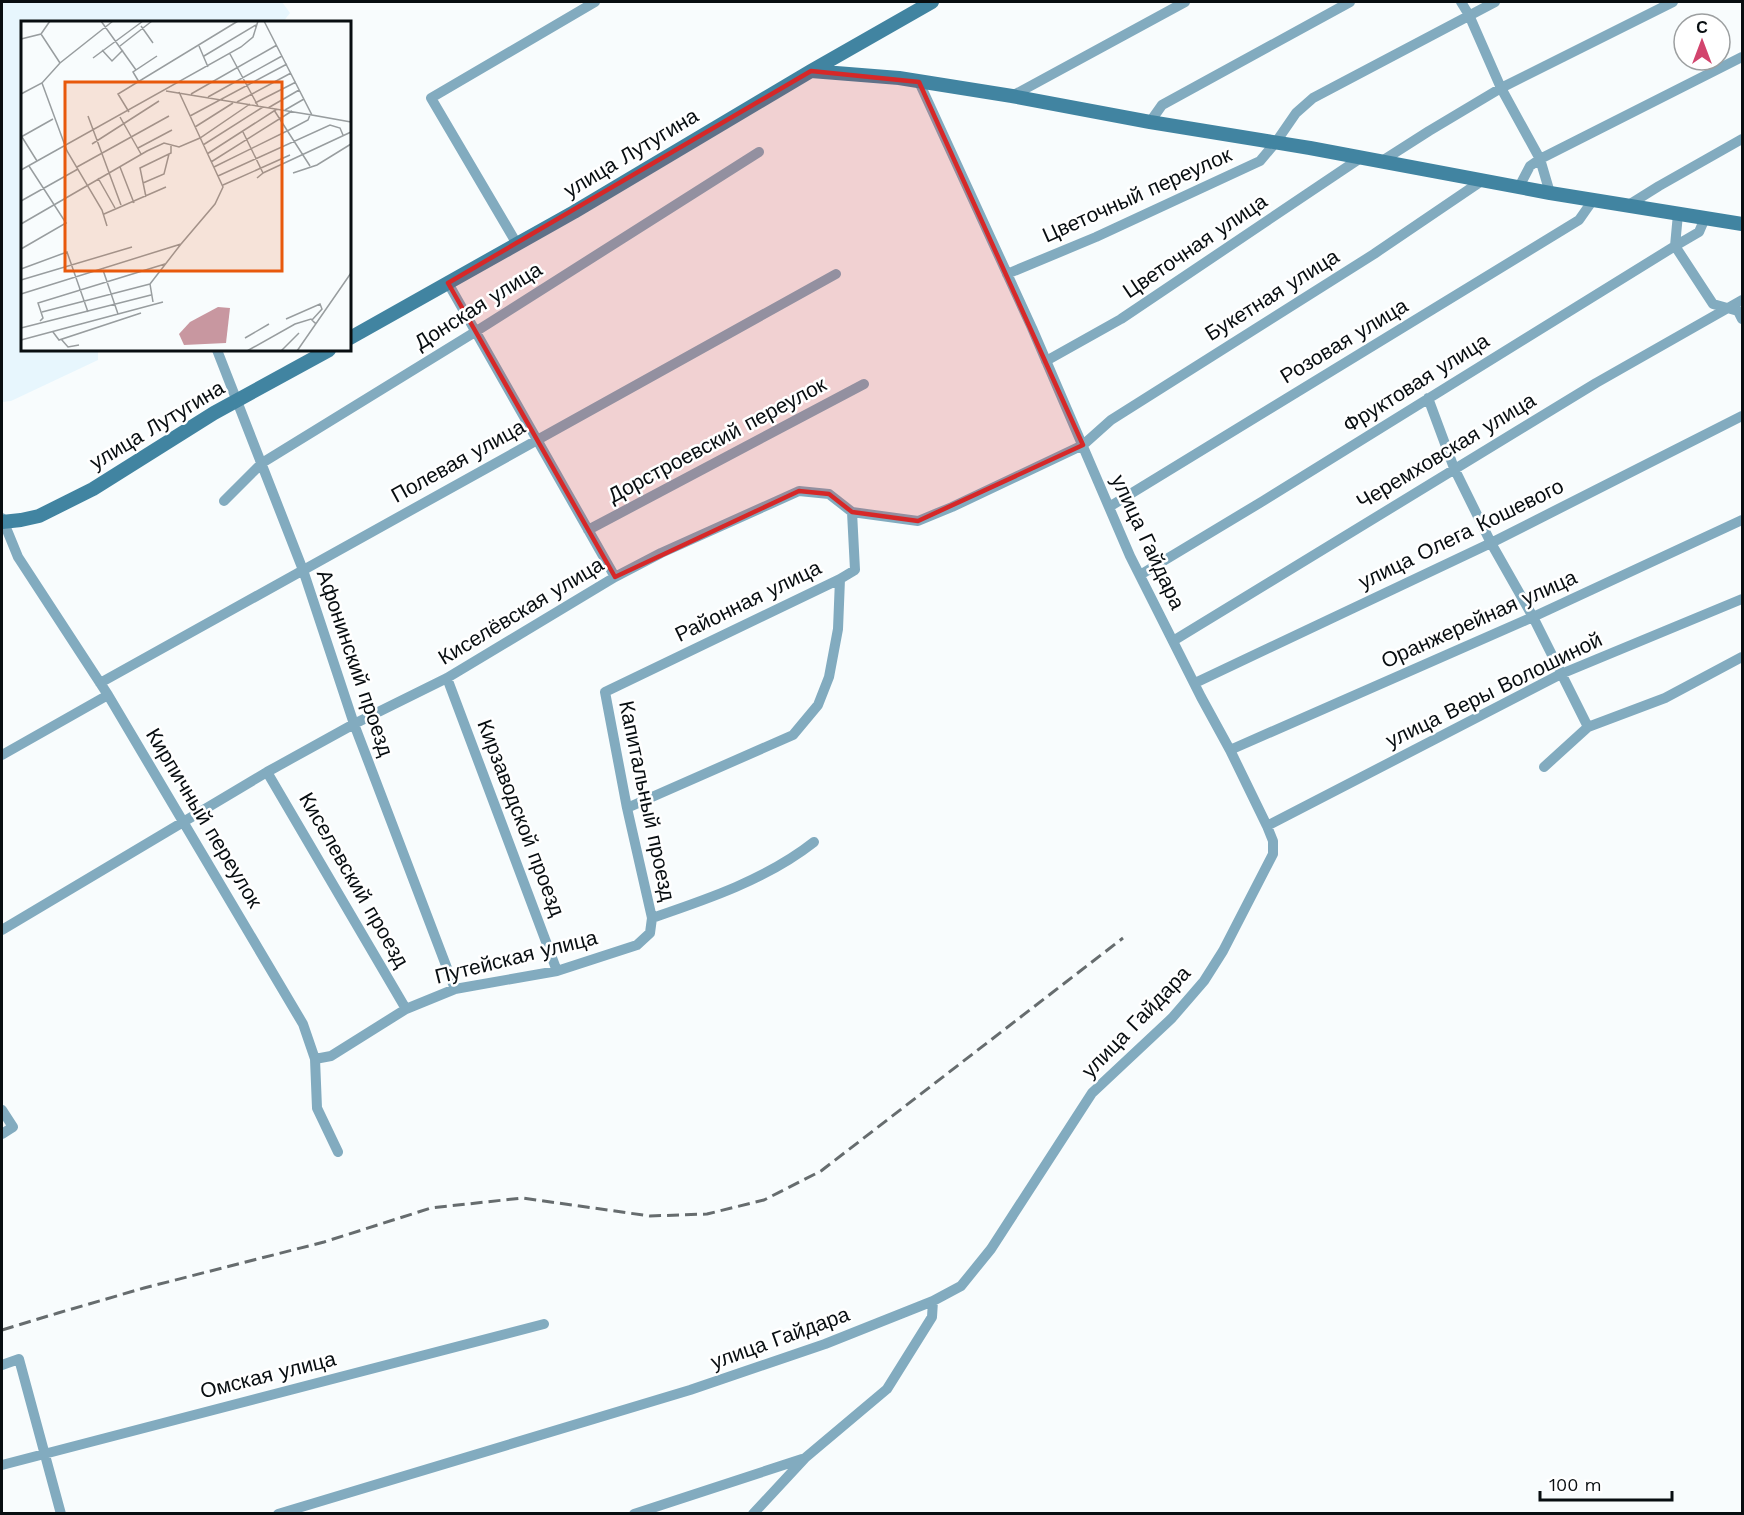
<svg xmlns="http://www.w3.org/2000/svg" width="1744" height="1515" viewBox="0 0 1744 1515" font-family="'Work Sans',sans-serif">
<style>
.built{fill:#e7f6fd}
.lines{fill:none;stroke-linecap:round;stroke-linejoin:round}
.street{stroke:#82abbf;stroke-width:10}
.secondary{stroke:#4184a1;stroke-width:14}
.rail{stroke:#666c6e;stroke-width:3;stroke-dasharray:12 6;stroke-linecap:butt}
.marked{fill:#d62828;fill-opacity:0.2;stroke:#d62828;stroke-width:4.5;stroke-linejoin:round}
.labels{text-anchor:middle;stroke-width:5;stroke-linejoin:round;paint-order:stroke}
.street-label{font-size:21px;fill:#080e11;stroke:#fff}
.inset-road{fill:none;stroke:#989d9f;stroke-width:1.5}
.view{fill:#e8590c;fill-opacity:0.15;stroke:#e8590c;stroke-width:3}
.inset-edge{fill:none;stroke:#080e11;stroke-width:3}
</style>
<rect width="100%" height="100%" fill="#f8fcfd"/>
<path class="built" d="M2,2H282L290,13L283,22H22V350H98V360L11,401L2,402Z"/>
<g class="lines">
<path class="street" d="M1461,2L1469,15L1501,88L1540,159L1550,193
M1012,96L1185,2
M1150,122L1162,105L1350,2
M1382,161L1429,131L1501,88L1673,2
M1519,187L1530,166L1540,159L1742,57
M1627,206L1659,186L1742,139
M1678,214L1675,246L1713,304L1738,311L1742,319
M517,244L431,98L595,2
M1007,274L1096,237L1260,161L1276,142L1296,113L1313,98L1495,2
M448,283L615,577
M217,350L303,570L354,724L455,989
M1046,361L1121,319L1362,157
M1428,398L1454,468L1491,543L1533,617L1588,727L1544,767
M224,501L262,463L475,332L759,152
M1109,507L1579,220L1593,200
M2,518L18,557L108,695L303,1024L315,1059L317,1108L338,1152
M588,530L864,384
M1140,575L1263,501L1675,246L1699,232L1705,218
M1173,641L1596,383L1742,300
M447,678L557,971
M100,683L836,274
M1195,683L1491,543L1742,416
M1588,727L1665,698L1742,657
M1230,750L1533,617L1742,520
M2,755L108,695
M267,772L406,1009
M627,808L793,735L818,705L829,677L838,629L840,579
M1267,826L1561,674L1742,599
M652,918C708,899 767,879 814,842
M2,930L267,772L354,724L447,678L615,577L661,553L799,491L829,494L852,512L918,521L952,507L1083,445L1111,420L1374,254L1483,180
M315,1059L331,1056L406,1009L455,989L557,971L637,945L650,933L652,918L627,808L605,692L840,579L855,570L852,512
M2,1110L13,1127L2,1134
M2,1365L19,1359L61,1514
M2,1465L544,1324
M278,1514L690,1390L825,1344L933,1301L961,1286L991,1249L1092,1093L1172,1018L1204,981L1223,951L1273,854V841L1267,826L1230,750L1201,697L1130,556L1032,328L919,82
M634,1514L802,1459
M753,1514L805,1458L887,1389L932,1317L933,1301"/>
<path class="secondary" d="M811,71L899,78L1012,96L1150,122L1310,148L1550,193L1742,224
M350,338L574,212L811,71L932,2
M2,522L21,520L39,516L93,489L214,413L329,350"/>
<path class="rail" d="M2,1330L58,1313L144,1288L324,1242L431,1208L522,1198L650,1216L707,1214L764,1200L821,1171L1123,938"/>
</g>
<path class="marked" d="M811,71L919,82L1083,445L918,521L852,512L829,494L799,491L615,577L448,283Z"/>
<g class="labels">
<g class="street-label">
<text transform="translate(631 153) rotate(-31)" y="7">улица Лутугина</text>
<text transform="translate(1137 195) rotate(-24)" y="7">Цветочный переулок</text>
<text transform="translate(1195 246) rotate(-34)" y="7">Цветочная улица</text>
<text transform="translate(1272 295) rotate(-32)" y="7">Букетная улица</text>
<text transform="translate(478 306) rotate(-32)" y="7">Донская улица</text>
<text transform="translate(1344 341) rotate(-31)" y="7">Розовая улица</text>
<text transform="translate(1416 383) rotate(-32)" y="7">Фруктовая улица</text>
<text transform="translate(157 425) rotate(-31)" y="7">улица Лутугина</text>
<text transform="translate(717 440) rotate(-28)" y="7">Дорстроевский переулок</text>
<text transform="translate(1446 451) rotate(-31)" y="7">Черемховская улица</text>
<text transform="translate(458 461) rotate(-29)" y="7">Полевая улица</text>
<text transform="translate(1461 534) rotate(-26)" y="7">улица Олега Кошевого</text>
<text transform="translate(1148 542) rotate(65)" y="7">улица Гайдара</text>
<text transform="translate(748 601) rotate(-26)" y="7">Районная улица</text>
<text transform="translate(521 611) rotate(-31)" y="7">Киселёвская улица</text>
<text transform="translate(1479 619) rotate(-24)" y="7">Оранжерейная улица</text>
<text transform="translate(355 663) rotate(71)" y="7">Афонинский проезд</text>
<text transform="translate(1494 690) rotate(-26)" y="7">улица Веры Волошиной</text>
<text transform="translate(647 801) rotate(78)" y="7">Капитальный проезд</text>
<text transform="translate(204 818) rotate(59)" y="7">Кирпичный переулок</text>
<text transform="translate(521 818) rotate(69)" y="7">Кирзаводской проезд</text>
<text transform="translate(354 880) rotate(60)" y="7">Киселевский проезд</text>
<text transform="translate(516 957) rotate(-14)" y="7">Путейская улица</text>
<text transform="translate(1136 1022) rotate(-46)" y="7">улица Гайдара</text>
<text transform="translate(780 1338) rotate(-20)" y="7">улица Гайдара</text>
<text transform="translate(268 1375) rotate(-14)" y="7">Омская улица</text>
</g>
</g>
<g transform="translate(21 21)">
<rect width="330" height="330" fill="#f8fcfd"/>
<path d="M197,286L209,287L205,322L163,324L158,313L169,301Z" fill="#c897a0"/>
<path class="inset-road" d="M80,0L115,49M243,0L291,94L330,101M120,5L132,22M20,13L39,42M0,18L20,13L29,0M99,25L131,0M178,25L187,46M81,29L91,40L102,29M209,33L237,85M183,35L235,4M72,37L122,0M118,61L112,51L136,35M21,62L46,130L81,189L86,205M145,70L291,94M0,73L21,62L39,42L92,0M170,73L256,24M187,76L261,35M216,81L270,52M234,82L275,61M247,87L278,69M253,89L289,145M264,89L283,78M108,91L97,73L217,0M67,95L100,184M169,95L266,43M99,96L120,133M174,106L212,82M222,111L242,152L236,157M0,116L32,98M1,116L16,140M71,123L138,80M182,124L242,86M117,127L151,109M186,133L256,88M190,141L271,90M56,146L148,95M99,146L113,182M193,146L268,109L287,99L289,94M0,149L220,26L232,16L237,0M242,152L330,111M272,152L296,144L330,123M197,155L309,104L319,107L322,114M77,157L94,187M122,162L143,153L148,133M202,164L269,134M125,176L119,147L150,132V125M0,180L57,148M83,193L145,166M0,203L126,130L143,122L158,126L179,117L229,83M0,228L45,202L8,145M0,248L46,231L67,291M82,249L97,293M0,259L111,226M0,273L160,223L194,183L202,166L158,71M132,281L129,263L160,223M21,291L129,263M265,298L299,283L301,288L291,299M19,300L22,297L17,282L144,243M0,307L130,274M32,311L38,319L120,292M224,317L248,303M40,318L47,326L58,324M0,319L142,281M226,330L274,303L290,298L295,303M260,330L278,312M276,330L330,252"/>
<path class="view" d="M44,61H261V250H44Z"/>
<rect width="330" height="330" class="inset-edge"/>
</g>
<rect width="1744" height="1515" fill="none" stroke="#080e11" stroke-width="6"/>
<g transform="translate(1702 42)"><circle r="28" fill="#ffffff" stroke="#9c9fa0" stroke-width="1.5"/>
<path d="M0-4.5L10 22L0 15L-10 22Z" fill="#d2446d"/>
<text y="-9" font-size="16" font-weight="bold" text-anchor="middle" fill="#080e11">С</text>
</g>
<path d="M1540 1491v9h132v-9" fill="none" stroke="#080e11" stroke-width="3"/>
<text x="1549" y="1491" font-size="18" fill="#080e11" stroke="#ffffff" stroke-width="4.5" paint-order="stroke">100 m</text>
</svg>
